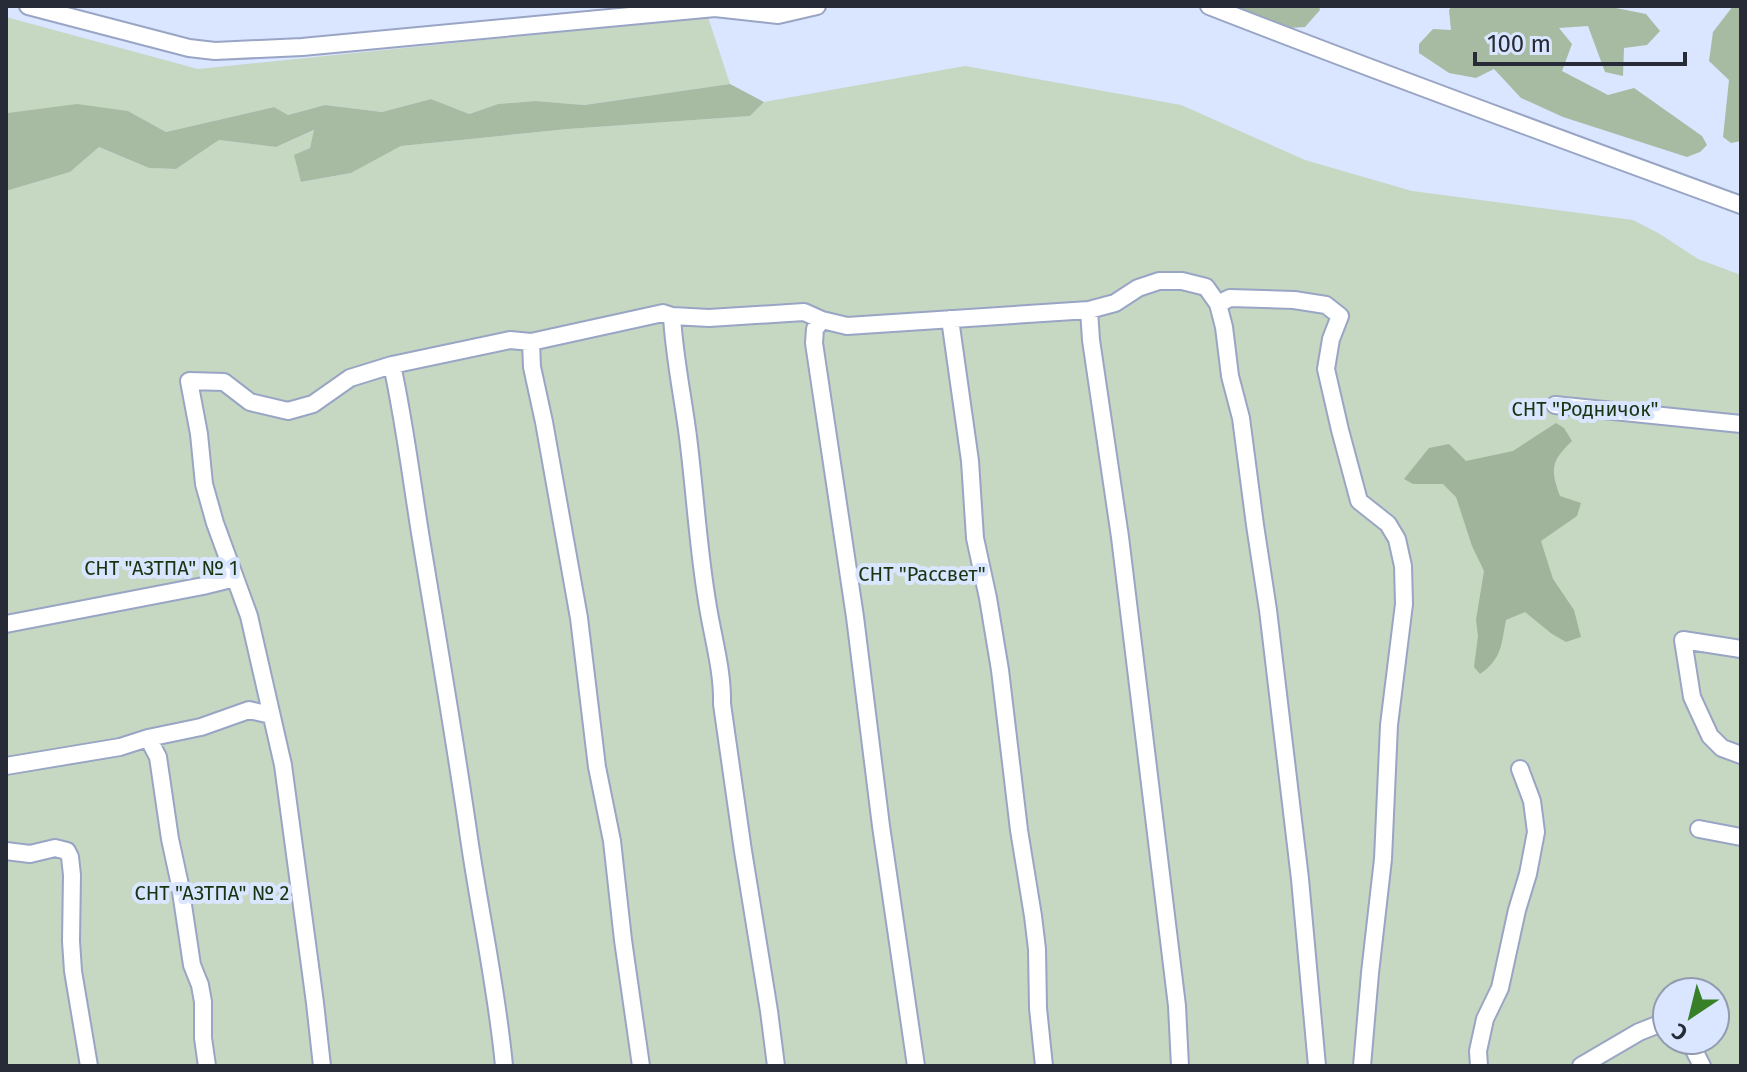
<svg xmlns="http://www.w3.org/2000/svg" width="1747" height="1072" viewBox="0 0 1747 1072" font-family="'Fira Sans',sans-serif">
<style>
.green{fill:#c6d7c2;fill-rule:evenodd}
.forest{fill:#a6bba2}
.water{fill:#9fb49b}
.lines{fill:none;stroke-linecap:round;stroke-linejoin:round}
.minor-casing{stroke:#99a5c4;stroke-width:20}
.minor{stroke:#fff;stroke-width:16}
.labels{text-anchor:middle;stroke-width:8;stroke-linejoin:round;paint-order:stroke}
.park-label{font-size:20px;fill:#173510;stroke:#dae5ff}
</style>
<rect width="100%" height="100%" fill="#dae5ff"/>
<path class="green" d="M6,17L198,69L708,17L730,84L583,105L535,101L498,104L468,114L431,99L382,112L325,105L288,115L274,107L166,132L128,111L8,113L6,112Z
M965,66L1181,105L1305,160L1412,191L1633,220L1660,234L1698,259L1741,275V1066H6V191L70,172L99,147L149,168L176,169L219,140L276,147L315,130L310,148L295,155L302,182L351,173L401,146L568,129L750,116L764,102ZM1667,992H1715V1040H1667Z"/>
<path class="forest" d="M1210,6H1319L1320,10L1305,27L1274,29Z
M1452,6H1614L1616,8L1646,14L1660,31L1647,45L1624,48L1623,76L1605,72L1588,26L1559,28L1572,44L1562,71L1608,95L1634,88L1702,136L1707,145L1700,152L1687,157L1563,117L1521,98L1494,69L1476,78L1449,73L1419,53V44L1433,29L1451,30L1449,10Z
M1733,6H1741V141L1731,143L1723,137L1729,80L1709,61L1713,32Z
M730,84L764,102L750,116L568,129L401,146L351,173L301,182L294,155L310,148L314,130L276,147L219,140L176,169L149,168L99,147L70,172L6,191V112L8,113L77,104L128,111L166,132L274,107L288,115L325,105L382,112L431,99L469,114L498,104L535,101L584,105Z"/>
<path class="water" d="M1556,423L1564,428L1572,441C1551,461 1550,469 1560,496L1581,503L1577,516L1541,541L1553,579L1574,610L1581,637L1566,642L1552,634L1525,612L1506,620C1501,645 1502,659 1480,674L1474,667L1478,636L1476,620L1484,571L1472,546L1456,497L1443,484H1413L1404,479L1429,448L1449,444L1466,461L1513,451Z"/>
<g class="lines">
<g class="minor-casing">
<path id="minor" d="M28,6L189,48L215,51L302,47L715,8L778,15L817,6
M1209,6C1386,75 1563,140 1741,205
M1218,304L1224,327L1230,376L1241,418L1255,525L1268,610L1300,879L1317,1066
M1089,310L1091,340L1120,537L1177,1006L1180,1066
M672,316C674,356 683,397 688,437C695,492 698,547 707,601C712,635 723,670 722,704L743,851L769,1011L776,1066
M950,319L970,461L975,538L988,598L1000,670L1019,830L1033,916L1037,949L1038,1008L1044,1066
M822,320L815,329L814,343L855,617L881,826L916,1066
M531,342L532,367L544,422L579,618L597,767L612,841L623,940L641,1066
M1555,405L1741,424
M6,624L203,586L235,578
M1741,649L1683,640L1692,697L1710,736L1722,748L1741,755
M148,738L158,757L170,839L180,885L192,965L200,985L203,1002V1038L207,1066
M6,766L120,747L148,738L201,727L249,710L271,715
M1699,829L1741,837
M6,851L30,854L55,848L67,851L70,857L72,875L71,941L73,971L89,1066
M1689,1040L1702,1066
M322,1066L315,1003L283,765L249,616L215,523L204,484L199,434L189,381L224,382L250,402L288,411L313,404L350,378L392,365
M504,1066C497,989 480,914 469,838C455,740 438,642 422,545C412,485 405,424 392,365L510,340L531,342L663,313L672,316L709,318L804,312L822,320L847,326L1089,310L1115,303L1138,288L1159,281H1182L1206,287L1218,304L1230,298L1294,300L1326,305L1340,316L1331,339L1326,369L1340,430L1359,501L1388,524L1397,539L1403,566L1404,604L1389,725L1383,859L1370,973L1362,1066
M1479,1066L1478,1051L1485,1019L1500,988L1517,910L1528,874L1536,832L1532,801L1520,769
M1581,1066L1639,1032L1667,1021"/>
</g>
<use href="#minor" class="minor"/>
</g>
<g class="labels">
<g class="park-label">
<text x="1585" y="416">СНТ "Родничок"</text>
<text x="161" y="575">СНТ "АЗТПА" № 1</text>
<text x="922" y="581">СНТ "Рассвет"</text>
<text x="212" y="900">СНТ "АЗТПА" № 2</text>
</g>
</g>
<rect width="1747" height="1072" fill="none" stroke="#262b37" stroke-width="16"/>
<g transform="translate(1691 1016) rotate(215)"><circle r="38" fill="#dae5ff" stroke="#929baf" stroke-width="2"/>
<path d="M0-6L14 30L0 20L-14 30Z" fill="#378027"/>
<text y="-12" font-size="22" font-weight="bold" text-anchor="middle" fill="#262b37">С</text>
</g>
<path d="M1475 52v12h210v-12" fill="none" stroke="#262b37" stroke-width="4"/>
<text x="1487" y="52" font-size="24" fill="#262b37" stroke="#dae5ff" stroke-width="6" paint-order="stroke">100 m</text>
</svg>
